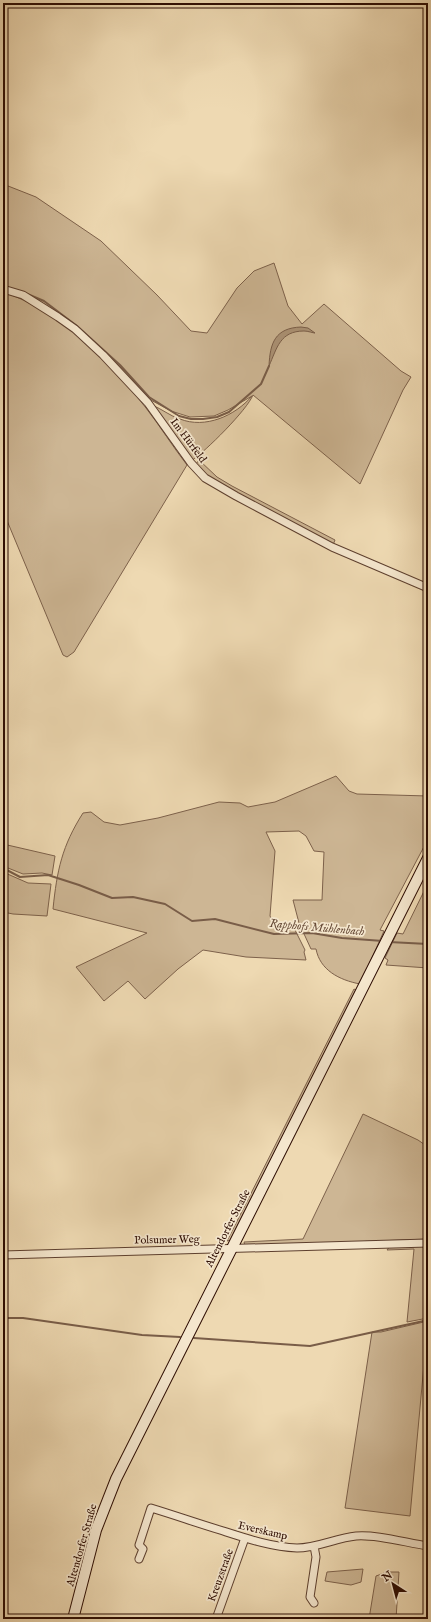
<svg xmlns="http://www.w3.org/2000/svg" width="431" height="1622" viewBox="0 0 431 1622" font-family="'IM FELL English',serif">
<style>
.green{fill:#cdb694;stroke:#7d614b}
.water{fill:#ac9376;stroke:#795d48}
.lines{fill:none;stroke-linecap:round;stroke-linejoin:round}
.stream{stroke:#795d48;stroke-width:2}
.street-casing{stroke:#5d3f2e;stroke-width:9}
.secondary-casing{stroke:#2d0c02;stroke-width:12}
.street{stroke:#f4e6cd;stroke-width:7}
.secondary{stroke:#f4e6cd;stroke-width:10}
.labels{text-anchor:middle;stroke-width:3.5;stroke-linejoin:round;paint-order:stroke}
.street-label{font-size:11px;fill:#2d0c02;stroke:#f4e6cd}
.water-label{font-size:12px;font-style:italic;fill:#664936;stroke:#f4e6cd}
</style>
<rect width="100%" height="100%" fill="#eed9b2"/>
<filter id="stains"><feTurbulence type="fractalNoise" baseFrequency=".005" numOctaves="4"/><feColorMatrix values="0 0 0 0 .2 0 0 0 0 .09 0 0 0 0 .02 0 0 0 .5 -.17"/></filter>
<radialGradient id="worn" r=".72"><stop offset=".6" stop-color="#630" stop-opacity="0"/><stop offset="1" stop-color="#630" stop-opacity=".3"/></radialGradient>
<path class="green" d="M3,184L36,197L101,241L157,295L191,331L207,333L237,288L254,271L274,263L288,306L302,324L324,304L401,371L411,377L403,390L360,484L253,395C247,410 206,451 191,461L152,405C162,409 170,416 180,419C205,429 235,416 252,396L228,410L214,416L190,417L171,411L149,399L114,361L72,324L35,298L3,287Z
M3,292C59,310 110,362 146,408C160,426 173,447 187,465L74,652L67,657L63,655L3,511Z
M199,460L217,477L232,486L335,540L333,545L209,478L196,464Z
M336,776L349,791L357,794L428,796V839L380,930L384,931L360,984C339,980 320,970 316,949H311L299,923L293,900H322L324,852L314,851L306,836L299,831L266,832L275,851L270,916L272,920L294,928L305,950L304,952L306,960L246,957L203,950L178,969L145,999L128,981L104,1001L76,967L147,933L53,909C57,870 62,846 83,813L91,812L104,822L120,825L158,818L219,802L240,803L248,807L275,802Z
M3,844L55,856L52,875L42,873L23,874L3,866Z
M3,872L28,883L51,884L47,916L13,914L3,912Z
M428,883V968L386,965L388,960L385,958L397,933L403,934Z
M354,989L356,990L231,1240L227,1241Z
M363,1114L418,1140L428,1147V1239L245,1246L244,1242L303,1239Z
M428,1245V1318L407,1322L414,1249L387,1250L390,1246Z
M428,1321L410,1516L345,1508L372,1332H381Z
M363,1569L361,1582L351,1585L325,1581L327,1572Z
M387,1572H399L396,1619H369L376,1576Z"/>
<path class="water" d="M301,327L308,328L315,333C313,333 308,331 304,331C280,331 277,348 269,366C270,343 275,328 301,327Z"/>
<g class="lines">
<path class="stream" d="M25,293L44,301L77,326L120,365L149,397L179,416L191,419H203L217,417L229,412L261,384L269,366
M3,868L20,877L48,875L79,885L112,898L133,897L165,904L192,921L215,919L274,934L312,933L342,938L383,941
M389,942L428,944
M3,1318H23L142,1335L180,1337
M194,1338L310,1346L428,1320"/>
<g class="street-casing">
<path id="street" d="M3,289L23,295L58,317L75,329L103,355L148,403L191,463L205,478L236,496L332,547L428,588
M3,1255L428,1243
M139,1559L143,1549L139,1545L151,1508C174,1515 197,1523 220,1530C245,1538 271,1547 297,1548C317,1548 336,1538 356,1536C376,1534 407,1543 428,1546
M314,1603L310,1597L316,1557L314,1546
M83,1619H85
M216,1619L245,1538"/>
</g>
<g class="secondary-casing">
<path id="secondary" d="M73,1619L96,1530L116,1479L428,858"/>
</g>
<use href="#street" class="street"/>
<use href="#secondary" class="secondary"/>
</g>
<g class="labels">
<g class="street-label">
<text transform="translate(189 440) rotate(53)" y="4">Im Hürfeld</text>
<text transform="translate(227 1228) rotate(-63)" y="4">Altendorfer Straße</text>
<text transform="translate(167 1239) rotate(-1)" y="4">Polsumer Weg</text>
<text transform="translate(263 1530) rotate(13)" y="4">Everskamp</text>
<text transform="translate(81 1545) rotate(-74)" y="4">Altendorfer Straße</text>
<text transform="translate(220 1575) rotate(-70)" y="4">Kreuzstraße</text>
</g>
<g class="water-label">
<text transform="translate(317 927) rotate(5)" y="4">Rapphofs Mühlenbach</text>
</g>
</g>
<rect width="431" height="1622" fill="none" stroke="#eed9b2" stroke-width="16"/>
<rect x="4" y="4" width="423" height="1614" fill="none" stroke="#2d0c02" stroke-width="2"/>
<rect x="8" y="8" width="415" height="1606" fill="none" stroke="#2d0c02"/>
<g transform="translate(393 1584) rotate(324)" stroke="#f4e6cd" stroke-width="3" paint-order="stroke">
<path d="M0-3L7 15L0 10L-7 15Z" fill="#2d0c02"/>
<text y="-6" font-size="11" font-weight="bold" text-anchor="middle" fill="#2d0c02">N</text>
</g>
<rect width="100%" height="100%" filter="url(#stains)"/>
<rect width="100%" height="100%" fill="url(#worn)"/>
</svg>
